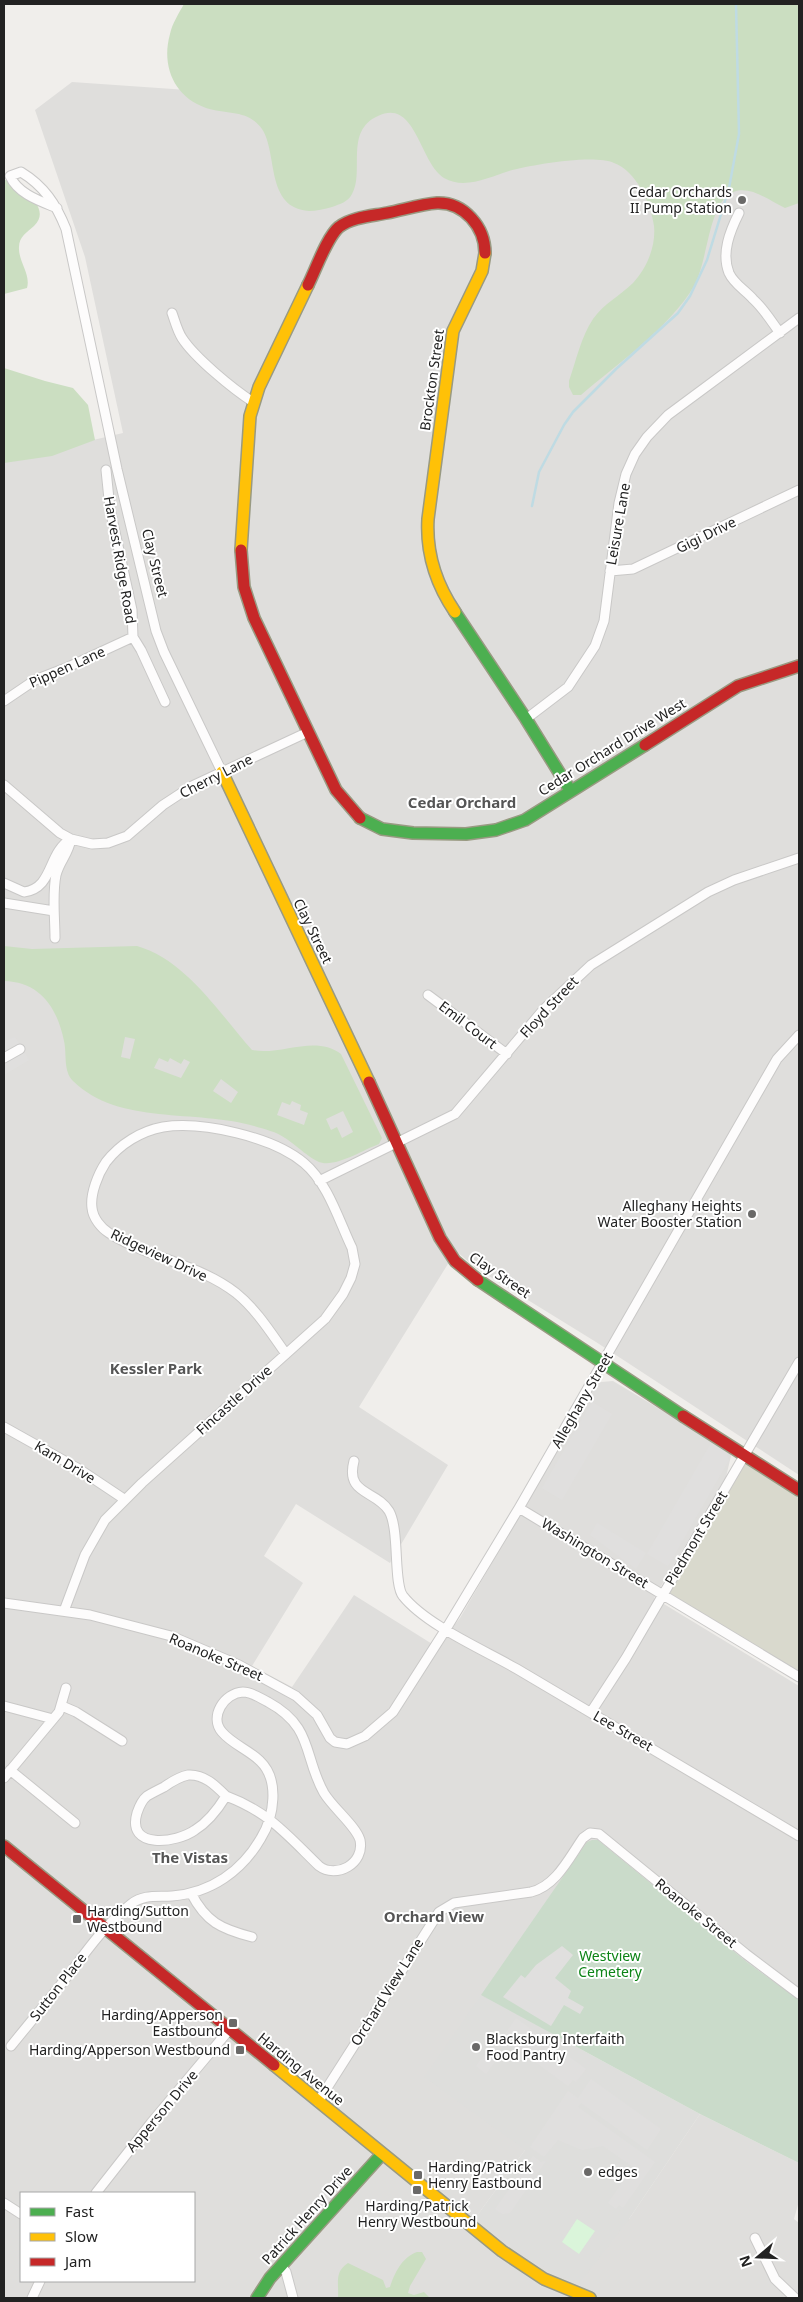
<svg xmlns="http://www.w3.org/2000/svg" width="803" height="2302" viewBox="0 0 803 2302" font-family="'Noto Sans',sans-serif">
<style>
.residential{fill:#dfdedc;fill-rule:evenodd}
.religious{fill:#dededc}
.construction{fill:#d9d9cd}
.forest{fill:#cbdec1;fill-rule:evenodd}
.cemetery{fill:#cadbca}
.park{fill:#daf5da}
.parking{fill:#e0dfde}
.lines{fill:none;stroke-linecap:round;stroke-linejoin:round}
.stream{stroke:#bfdbe3;stroke-width:2.5}
.street-casing{stroke:#c9c8c7;stroke-width:11}
.fast-casing{stroke:#999a82;stroke-width:14}
.slow-casing{stroke:#999a82;stroke-width:14}
.jam-casing{stroke:#999a82;stroke-width:14}
.street{stroke:#fdfcfc;stroke-width:9}
.fast{stroke:#4caf50;stroke-width:11}
.slow{stroke:#ffc107;stroke-width:11}
.jam{stroke:#c62828;stroke-width:11}
.poi-dot{fill:#6a6968;stroke:#fff;stroke-width:2}
.labels{text-anchor:middle;stroke-width:4;stroke-linejoin:round;paint-order:stroke}
.poi-label{font-size:14px;fill:#222;stroke:#fff;text-anchor:end}
.street-label{font-size:14px;fill:#222;stroke:#fff}
.park-label{font-size:14px;fill:#0c8416;stroke:#fff}
.neighbourhood-label{font-size:15px;font-weight:bold;fill:#555;stroke:#fff}
</style>
<rect width="100%" height="100%" fill="#f0eeeb"/>
<path class="residential" d="M72,82L799,132V1475L596,1342L476,1268L456,1251L359,1407L448,1465L390,1563L296,1504L264,1556L303,1583L252,1666L292,1687L354,1595L437,1647L460,1618L595,1385L601,1382L613,1381L728,1450L731,1456L726,1477L654,1598L799,1686V2000L747,1962L599,1840H592L525,2150L476,2217L629,2219L700,2114L799,2163V2201L794,2219L799,2223V2298H4V461L123,433L85,257L35,110ZM21,2193H194V2281H21Z"/>
<path class="religious" d="M481,1995L700,2114L629,2219L579,2284L554,2273L522,2255L476,2217L525,2150L424,2077Z"/>
<path class="construction" d="M741,1461L799,1494V1674L663,1594Z"/>
<path class="forest" d="M184,4H799V203L785,208C768,200 744,180 726,197C708,214 707,263 694,286C671,326 616,365 581,395H573L569,387V381C576,361 581,337 593,319C604,303 620,296 633,283C647,268 656,246 654,226C651,203 636,171 614,163C593,154 531,165 509,171C489,177 465,190 444,178C419,162 416,98 378,116C344,131 365,172 352,194C348,202 340,204 332,207C325,209 316,211 309,211C265,208 278,153 262,129C248,109 227,115 206,108C174,97 161,66 170,34C172,24 179,13 184,4Z
M4,179C17,187 54,206 34,226C27,232 19,237 19,247C18,261 31,274 27,288L4,294Z
M4,368L45,381L73,388L88,405L95,440L52,456L4,463Z
M4,946L32,949L137,946C186,960 219,1013 252,1050C281,1056 315,1034 341,1054L382,1138L379,1144C363,1150 340,1165 323,1163C313,1162 295,1144 285,1138C277,1132 264,1129 254,1126C196,1109 119,1126 73,1081C63,1071 67,1054 64,1041C57,1007 40,982 4,981ZM125,1037L135,1039L130,1059L121,1057ZM159,1058L168,1062L170,1058L181,1064L184,1059L190,1062L181,1078L154,1068ZM221,1079L238,1092L231,1103L213,1091ZM292,1101L301,1105L300,1110L308,1113L304,1125L277,1115L282,1102L290,1105ZM343,1111L353,1132L342,1138L337,1127L331,1130L326,1119Z
M417,2252H422L426,2259L410,2286L408,2293L414,2295L424,2292L430,2298H338C339,2283 334,2272 348,2263L383,2280L386,2288L390,2287C394,2274 402,2257 417,2252Z"/>
<path class="cemetery" d="M592,1840H598L747,1962L799,2000V2163L700,2114L481,1995L587,1842Z"/>
<path class="park" d="M577,2219L595,2231L579,2254L562,2242Z"/>
<path class="parking" d="M15,1037L29,1060L4,1075V1041Z
M592,1402L612,1414L562,1500L542,1488Z
M711,1443L726,1452L729,1460L668,1566L647,1554Z
M597,1523L646,1553L636,1569L590,1535Z
M562,1946L573,1955L555,1978L571,1991L568,1998L584,2007L580,2014L564,2005L551,2026L503,1997L521,1975L525,1978L536,1965Z
M516,2018L586,2069L576,2082L573,2080L568,2086L502,2038Z
M487,2051L497,2059L486,2074L476,2066Z
M591,2079L661,2129L647,2150L581,2103L578,2107L655,2162L623,2208L619,2205L616,2209L608,2203L633,2167L603,2146L582,2150L558,2140L544,2157L530,2147L568,2091L578,2098Z
M533,2156L541,2162L546,2161L510,2213L502,2214L495,2209Z"/>
<g class="lines">
<path class="stream" d="M532,506L539,472L564,425L573,412L616,369L678,313L690,296L707,260L729,188L739,134L736,4"/>
<g class="street-casing">
<path id="street" d="M57,208C40,201 18,194 10,176L21,172C44,186 56,204 66,229L117,469L156,631L164,652L222,772
M739,213C730,231 721,253 729,273C734,284 745,290 753,299C764,309 771,321 780,333
M172,313C175,321 177,330 182,338C195,358 233,389 253,402
M106,470L110,509L132,610L133,637L141,650L165,702
M610,571L633,569L799,490
M4,701L35,680L66,668L133,637
M526,719L568,687L595,646L604,621L619,503L626,474L635,454L647,437L668,415L799,318
M4,785L60,833L71,839L92,844L108,843L127,836L163,805L192,786L308,732
M4,883L24,892C54,888 47,853 71,839
M4,903L54,911
M55,938C55,918 52,895 56,875C60,860 68,855 71,839
M428,995L507,1054
M4,1058L20,1049
M319,1181L455,1114L544,1009L591,965L708,892L734,880L799,858
M4,1427L79,1469L124,1499
M354,1461C345,1495 376,1490 389,1511C400,1530 393,1584 403,1596C426,1625 484,1650 517,1669C611,1724 705,1780 799,1836
M519,1508L799,1677
M4,1603L90,1615L171,1636L239,1665L296,1696L317,1715L330,1738L335,1742L347,1744L365,1736L393,1712L446,1629L519,1508L777,1059L799,1035
M64,1611L85,1555L105,1520L142,1483L325,1319L343,1294L351,1278L355,1264L352,1248C339,1221 328,1183 304,1163C273,1137 203,1121 163,1127C141,1131 120,1144 106,1162C98,1174 90,1194 92,1208C93,1218 101,1228 109,1233C148,1258 199,1264 236,1293C256,1309 271,1333 286,1354
M4,1706L53,1719
M62,1706L76,1712L122,1741
M591,1712L626,1658L799,1362
M10,1770L75,1823
M188,1775C204,1774 215,1785 226,1796C218,1809 208,1822 195,1830C177,1843 126,1850 137,1813C139,1807 142,1800 147,1796C152,1793 158,1790 164,1787C171,1782 179,1777 188,1775Z
M4,1778L59,1712L66,1688
M191,1893C206,1922 221,1929 252,1937
M11,2046C32,2020 53,1995 73,1969C90,1946 108,1922 131,1904C144,1894 157,1897 172,1896C211,1893 242,1871 261,1838C274,1817 280,1780 260,1761C249,1750 232,1744 222,1732C209,1717 224,1693 243,1692C252,1692 260,1698 268,1702C314,1727 303,1756 324,1793C333,1808 356,1826 360,1840C365,1864 336,1879 319,1866C287,1835 269,1812 226,1796
M318,2102L439,1912L454,1903L531,1892C556,1886 569,1858 583,1838L590,1833L599,1834L746,1954L799,1994
M96,2193L151,2123L229,2030
M4,2203L21,2214
M755,2238L775,2279L795,2298
M281,2266L286,2272L293,2298
M32,2298L40,2281"/>
</g>
<g class="fast-casing">
<path id="fast" d="M455,612L526,719L570,790
M360,818L382,829L413,833L466,834L496,830L525,820L645,745
M478,1280L683,1416
M257,2298L270,2278L382,2154"/>
</g>
<g class="slow-casing">
<path id="slow" d="M241,550L250,416L259,387L308,285
M455,612C436,584 426,553 428,519L453,331L482,271L485,253
M222,772L369,1082
M274,2065L502,2251L544,2279L590,2298"/>
</g>
<g class="jam-casing">
<path id="jam" d="M308,285C316,269 327,237 339,227C352,217 372,216 387,213C403,210 421,204 437,203C464,202 485,227 485,253
M241,550L244,587L254,618L336,790L360,818
M645,745L738,686L799,666
M369,1082L440,1238L455,1261L478,1280
M683,1416L799,1490
M4,1846L274,2065"/>
</g>
<use href="#street" class="street"/>
<use href="#fast" class="fast"/>
<use href="#slow" class="slow"/>
<use href="#jam" class="jam"/>
</g>
<g class="poi-dot">
<circle cx="742" cy="200" r="5"/>
<circle cx="752" cy="1214" r="5"/>
<rect x="72" y="1914" width="10" height="10" rx="2.5"/>
<rect x="228" y="2018" width="10" height="10" rx="2.5"/>
<circle cx="476" cy="2047" r="5"/>
<rect x="235" y="2045" width="10" height="10" rx="2.5"/>
<circle cx="588" cy="2172" r="5"/>
<rect x="413" y="2170" width="10" height="10" rx="2.5"/>
<rect x="412" y="2185" width="10" height="10" rx="2.5"/>
</g>
<g class="labels">
<g class="poi-label">
<text x="732" y="197">Cedar Orchards<tspan x="732" dy="16">II Pump Station</tspan></text>
<text x="742" y="1211">Alleghany Heights<tspan x="742" dy="16">Water Booster Station</tspan></text>
<text x="87" y="1916" text-anchor="start">Harding/Sutton<tspan x="87" dy="16">Westbound</tspan></text>
<text x="223" y="2020">Harding/Apperson<tspan x="223" dy="16">Eastbound</tspan></text>
<text x="486" y="2044" text-anchor="start">Blacksburg Interfaith<tspan x="486" dy="16">Food Pantry</tspan></text>
<text x="230" y="2055">Harding/Apperson Westbound</text>
<text x="428" y="2172" text-anchor="start">Harding/Patrick<tspan x="428" dy="16">Henry Eastbound</tspan></text>
<text x="598" y="2177" text-anchor="start">edges</text>
<text x="417" y="2211" text-anchor="middle">Harding/Patrick<tspan x="417" dy="16">Henry Westbound</tspan></text>
</g>
<g class="street-label">
<text transform="translate(432 380) rotate(-82)" y="5">Brockton Street</text>
<text transform="translate(618 524) rotate(-80)" y="5">Leisure Lane</text>
<text transform="translate(706 535) rotate(-26)" y="5">Gigi Drive</text>
<text transform="translate(120 560) rotate(80)" y="5">Harvest Ridge Road</text>
<text transform="translate(155 563) rotate(76)" y="5">Clay Street</text>
<text transform="translate(67 667) rotate(-24)" y="5">Pippen Lane</text>
<text transform="translate(612 747) rotate(-32)" y="5">Cedar Orchard Drive West</text>
<text transform="translate(216 776) rotate(-27)" y="5">Cherry Lane</text>
<text transform="translate(313 931) rotate(64)" y="5">Clay Street</text>
<text transform="translate(549 1007) rotate(-47)" y="5">Floyd Street</text>
<text transform="translate(468 1025) rotate(37)" y="5">Emil Court</text>
<text transform="translate(159 1255) rotate(25)" y="5">Ridgeview Drive</text>
<text transform="translate(500 1275) rotate(34)" y="5">Clay Street</text>
<text transform="translate(234 1400) rotate(-42)" y="5">Fincastle Drive</text>
<text transform="translate(582 1400) rotate(-60)" y="5">Alleghany Street</text>
<text transform="translate(65 1462) rotate(31)" y="5">Kam Drive</text>
<text transform="translate(696 1538) rotate(-59)" y="5">Piedmont Street</text>
<text transform="translate(595 1553) rotate(31)" y="5">Washington Street</text>
<text transform="translate(216 1657) rotate(23)" y="5">Roanoke Street</text>
<text transform="translate(623 1731) rotate(30)" y="5">Lee Street</text>
<text transform="translate(696 1913) rotate(39)" y="5">Roanoke Street</text>
<text transform="translate(58 1987) rotate(-52)" y="5">Sutton Place</text>
<text transform="translate(387 1992) rotate(-58)" y="5">Orchard View Lane</text>
<text transform="translate(301 2069) rotate(39)" y="5">Harding Avenue</text>
<text transform="translate(162 2111) rotate(-50)" y="5">Apperson Drive</text>
<text transform="translate(307 2215) rotate(-48)" y="5">Patrick Henry Drive</text>
</g>
<g class="park-label">
<text x="610" y="1961">Westview<tspan x="610" dy="16">Cemetery</tspan></text>
</g>
<g class="neighbourhood-label">
<text x="462" y="808">Cedar Orchard</text>
<text x="156" y="1374">Kessler Park</text>
<text x="190" y="1863">The Vistas</text>
<text x="434" y="1922">Orchard View</text>
</g>
</g>
<rect width="803" height="2302" fill="none" stroke="#222222" stroke-width="10"/>
<rect x="20" y="2192" width="175" height="90" fill="#ffffff" stroke="#a7a7a7"/>
<rect x="30" y="2208" width="25" height="8" fill="#4caf50" stroke="#a7a7a7"/>
<text x="65" y="2217" font-size="15" fill="#222222">Fast</text>
<rect x="30" y="2233" width="25" height="8" fill="#ffc107" stroke="#a7a7a7"/>
<text x="65" y="2242" font-size="15" fill="#222222">Slow</text>
<rect x="30" y="2258" width="25" height="8" fill="#c62828" stroke="#a7a7a7"/>
<text x="65" y="2267" font-size="15" fill="#222222">Jam</text>
<g transform="translate(758 2257) rotate(251)" stroke="#ffffff" stroke-width="4" paint-order="stroke">
<path d="M0-4L9 19L0 12L-9 19Z" fill="#222222"/>
<text y="-8" font-size="14" font-weight="bold" text-anchor="middle" fill="#222222">N</text>
</g>
</svg>
